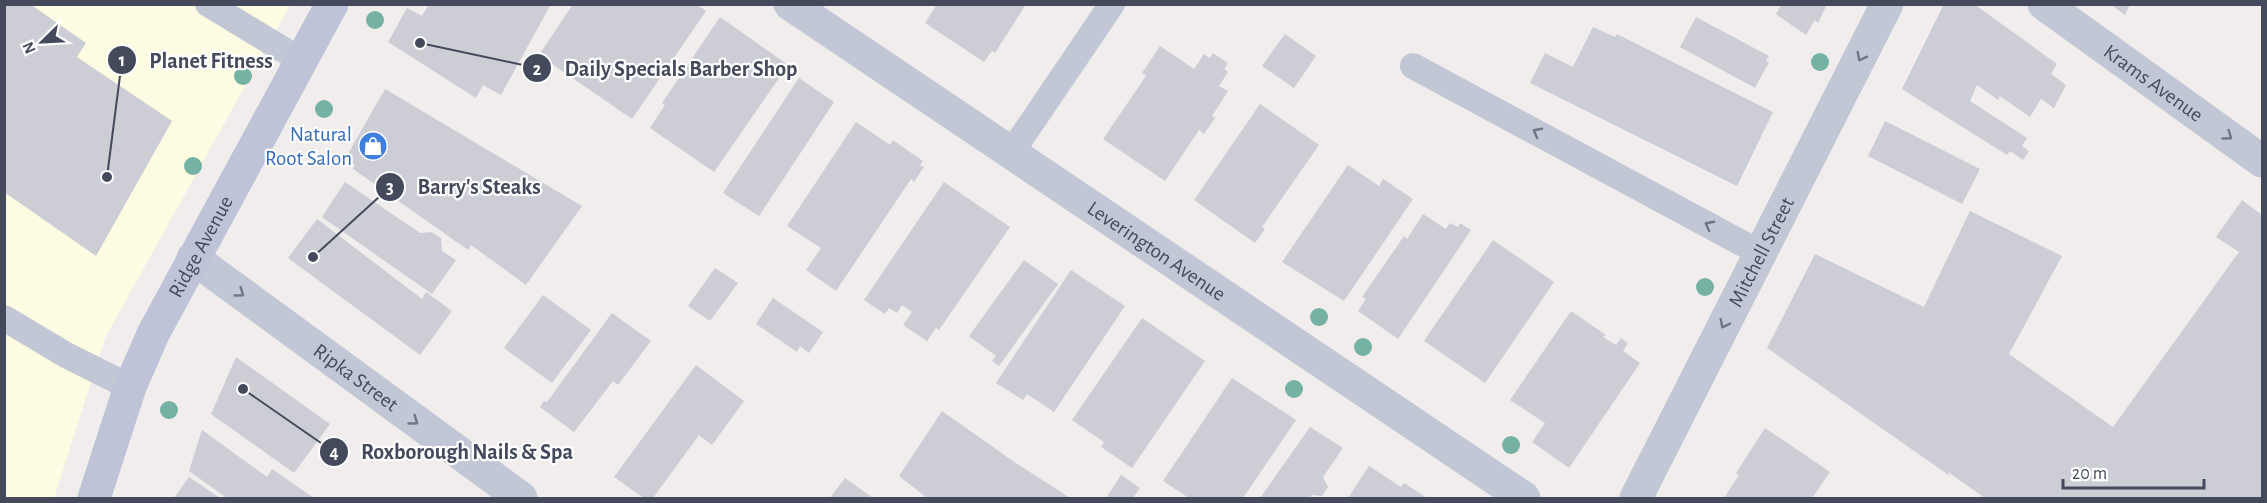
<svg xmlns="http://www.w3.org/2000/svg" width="2267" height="503" viewBox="0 0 2267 503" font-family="'Alegreya Sans',sans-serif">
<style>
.commercial{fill:#fdfce3}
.building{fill:#cccdd5}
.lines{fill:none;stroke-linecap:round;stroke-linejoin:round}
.service{stroke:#c2c7d5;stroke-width:26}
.minor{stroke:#c2c7d5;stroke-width:33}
.tertiary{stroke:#c2c7d5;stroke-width:33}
.secondary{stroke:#bec3d7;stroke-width:33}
.tree{fill:#75b2a3}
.oneway{stroke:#707686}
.labels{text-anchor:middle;stroke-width:4.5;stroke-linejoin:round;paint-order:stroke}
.street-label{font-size:21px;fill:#444a5b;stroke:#fff}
.shop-label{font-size:21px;fill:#366cbe;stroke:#fff;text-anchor:end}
.leader{fill:none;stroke:#444a5b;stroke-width:2}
.callout-dot{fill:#444a5b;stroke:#fff;stroke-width:2}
.mark-label{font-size:18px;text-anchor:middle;font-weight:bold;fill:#fff}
.callout-label{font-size:22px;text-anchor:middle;font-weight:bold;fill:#444a5b;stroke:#fff;stroke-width:4.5;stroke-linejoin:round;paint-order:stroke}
</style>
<rect width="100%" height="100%" fill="#f0edec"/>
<path class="commercial" d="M4,5H290L105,338L54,498H5Z"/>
<path class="building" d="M4,4H30L86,43L77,57L172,121L96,256L4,192Z
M429,4H551L501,95L483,85L476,98L388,42L407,8L422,16Z
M573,4H696L706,11L632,119L539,55Z
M937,4H1026L995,53L992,51L984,62L925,23Z
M1782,4H1827L1818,23L1815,20L1806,35L1776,14Z
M1944,4H1974L2057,64L2051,74L2066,85L2054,108L2041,99L2030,117L2000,96L1998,100L1977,85L1970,101L2027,138L2022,146L2029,151L2023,160L2010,151L2007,155L1902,89Z
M2110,4H2130L2125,15Z
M720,17L788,65L714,172L650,128L665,105L662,103Z
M1696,17L1769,56L1766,61L1769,62L1755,88L1680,47Z
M1593,27L1615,37L1617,34L1773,112L1737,186L1530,83L1545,53L1573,67Z
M1285,34L1316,56L1294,88L1262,66Z
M1160,46L1194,69L1204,54L1210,58L1213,53L1228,63L1224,69L1228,72L1219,86L1228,91L1212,116L1215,118L1204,134L1199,130L1165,181L1103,139L1146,76L1142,73Z
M799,78L834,102L759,216L723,193Z
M385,89L582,206L526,285L471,245L468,250L353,169L355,165L345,159Z
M1260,104L1319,145L1262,227L1265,229L1255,243L1194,200Z
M1885,121L1980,169L1962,204L1868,156Z
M856,122L890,145L893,140L923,161L920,165L924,167L914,182L911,179L836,291L806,270L821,248L787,226Z
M1348,165L1379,186L1383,179L1413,199L1344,301L1282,262Z
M345,182L420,233L431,232L441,238L442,251L456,260L432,294L322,217Z
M944,182L1010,227L939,330L936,328L927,341L903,325L912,312L902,305L897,313L889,308L885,314L864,300Z
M2242,200L2262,215V498H1985L1948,472L1950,476L1767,348L1815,254L1924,307L1970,211L2062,256L2009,354L2113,427L2239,252L2216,237Z
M1423,214L1446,229L1450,223L1458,227L1460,223L1471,230L1398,339L1358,311L1366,299L1362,297L1404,236L1407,239Z
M317,219L422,299L426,292L452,311L420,355L288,258Z
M1493,240L1554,282L1485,383L1424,341Z
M1024,260L1058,284L999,366L992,361L996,356L969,336Z
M715,268L738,283L710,321L688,306Z
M1071,270L1125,306L1054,412L1027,394L1023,400L996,383Z
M543,295L591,330L552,383L504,348Z
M773,298L823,332L809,353L800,346L797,352L756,324Z
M1571,311L1606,335L1603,337L1616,345L1621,338L1628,343L1623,351L1640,363L1569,468L1532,442L1545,423L1510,400Z
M612,313L651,341L618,385L613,381L574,432L540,407L544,401L547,402Z
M1142,318L1205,361L1132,468L1101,447L1104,442L1072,420Z
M236,357L330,424L294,473L211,414Z
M696,365L744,401L712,445L699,435L653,498H644L614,477Z
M1232,378L1296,420L1243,498H1189L1163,481Z
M942,411L1010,459L1070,498H927L899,476Z
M1310,427L1343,448L1323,477L1328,487L1322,496L1312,495L1310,498H1260Z
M1765,428L1830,472L1812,498H1724L1739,475L1736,473Z
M202,430L267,477L272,469L314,498H227L189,471Z
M1369,466L1401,487L1404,483L1427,498H1348Z
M1121,475L1140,488L1133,498H1106Z
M189,477L220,498H174Z
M845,478L873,498H830Z"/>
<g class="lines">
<path class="service" d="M208,4L302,61
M1413,66L1760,253
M1011,153L1112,4
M4,318L66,355L130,387"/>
<g class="minor">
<path id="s1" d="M2044,4L2262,161"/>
<path id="s2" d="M193,258L521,498"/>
<path id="s3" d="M1636,498L1887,4"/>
</g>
<path class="tertiary" id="s4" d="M790,4L1524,498"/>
<path class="secondary" id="s5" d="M94,498L130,387L153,334L332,4"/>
</g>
<g class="tree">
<circle cx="375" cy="20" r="9"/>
<circle cx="1820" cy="62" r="9"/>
<circle cx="243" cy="76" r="9"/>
<circle cx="324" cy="109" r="9"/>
<circle cx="193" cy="166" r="9"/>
<circle cx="1705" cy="287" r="9"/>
<circle cx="1319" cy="317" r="9"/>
<circle cx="1363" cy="347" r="9"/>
<circle cx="1294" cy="389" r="9"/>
<circle cx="169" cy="410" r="9"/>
<circle cx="1511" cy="445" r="9"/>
</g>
<defs><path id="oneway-chevron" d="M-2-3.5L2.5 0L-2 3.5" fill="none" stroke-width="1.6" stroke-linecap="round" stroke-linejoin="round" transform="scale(1.5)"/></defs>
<g class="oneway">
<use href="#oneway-chevron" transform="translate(1861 57) rotate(117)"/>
<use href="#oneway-chevron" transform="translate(1537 132) rotate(-152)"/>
<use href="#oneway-chevron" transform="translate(2228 136) rotate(36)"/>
<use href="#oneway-chevron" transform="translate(1709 225) rotate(-152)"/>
<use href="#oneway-chevron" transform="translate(240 293) rotate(36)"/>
<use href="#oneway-chevron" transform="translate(1724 324) rotate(117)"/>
<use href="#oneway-chevron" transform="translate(414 421) rotate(36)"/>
</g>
<defs>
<g id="shop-disc" transform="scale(1.5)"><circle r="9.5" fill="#3f7fe0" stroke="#fff"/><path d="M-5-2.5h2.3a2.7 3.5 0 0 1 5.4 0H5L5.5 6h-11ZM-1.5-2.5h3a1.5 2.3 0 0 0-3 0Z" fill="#fff"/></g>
</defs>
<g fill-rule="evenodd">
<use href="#shop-disc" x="373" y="146"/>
</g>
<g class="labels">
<g class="street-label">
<text dy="7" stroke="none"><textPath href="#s1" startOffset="135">Krams Avenue</textPath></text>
<text dy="7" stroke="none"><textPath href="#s5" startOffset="274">Ridge Avenue</textPath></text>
<text dy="7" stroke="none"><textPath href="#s4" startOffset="442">Leverington Avenue</textPath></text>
<text dy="7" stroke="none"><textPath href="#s3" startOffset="276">Mitchell Street</textPath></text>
<text dy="7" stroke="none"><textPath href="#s2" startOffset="202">Ripka Street</textPath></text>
</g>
<g class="shop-label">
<text x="352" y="141">Natural<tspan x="352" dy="24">Root Salon</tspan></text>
</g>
</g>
<path class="leader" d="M107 177L122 60M420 43L537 68M313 257L390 187M243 389L334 452"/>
<g class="callout-dot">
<circle cx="107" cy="177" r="6"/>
<circle cx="420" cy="43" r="6"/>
<circle cx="313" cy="257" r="6"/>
<circle cx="243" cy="389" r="6"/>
<circle cx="122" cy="60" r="15"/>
<circle cx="537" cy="68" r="15"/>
<circle cx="390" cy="187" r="15"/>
<circle cx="334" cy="452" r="15"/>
</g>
<g class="mark-label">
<text x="122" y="66">1</text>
<text x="537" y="75">2</text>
<text x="390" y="193">3</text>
<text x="334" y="458">4</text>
</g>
<g class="callout-label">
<text x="211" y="68">Planet Fitness</text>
<text x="681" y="76">Daily Specials Barber Shop</text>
<text x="479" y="194">Barry's Steaks</text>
<text x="467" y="459">Roxborough Nails &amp; Spa</text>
</g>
<rect width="2267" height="503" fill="none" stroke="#444a5b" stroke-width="12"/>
<g transform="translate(42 42) rotate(246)" stroke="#ffffff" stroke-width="4.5" paint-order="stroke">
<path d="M0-4.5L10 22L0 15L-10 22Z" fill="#444a5b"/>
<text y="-9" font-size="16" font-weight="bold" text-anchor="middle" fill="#444a5b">N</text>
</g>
<path d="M2063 479v9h141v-9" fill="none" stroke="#444a5b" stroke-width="3"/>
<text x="2072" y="479" font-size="18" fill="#444a5b" stroke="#ffffff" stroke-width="4.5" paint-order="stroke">20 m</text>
</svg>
